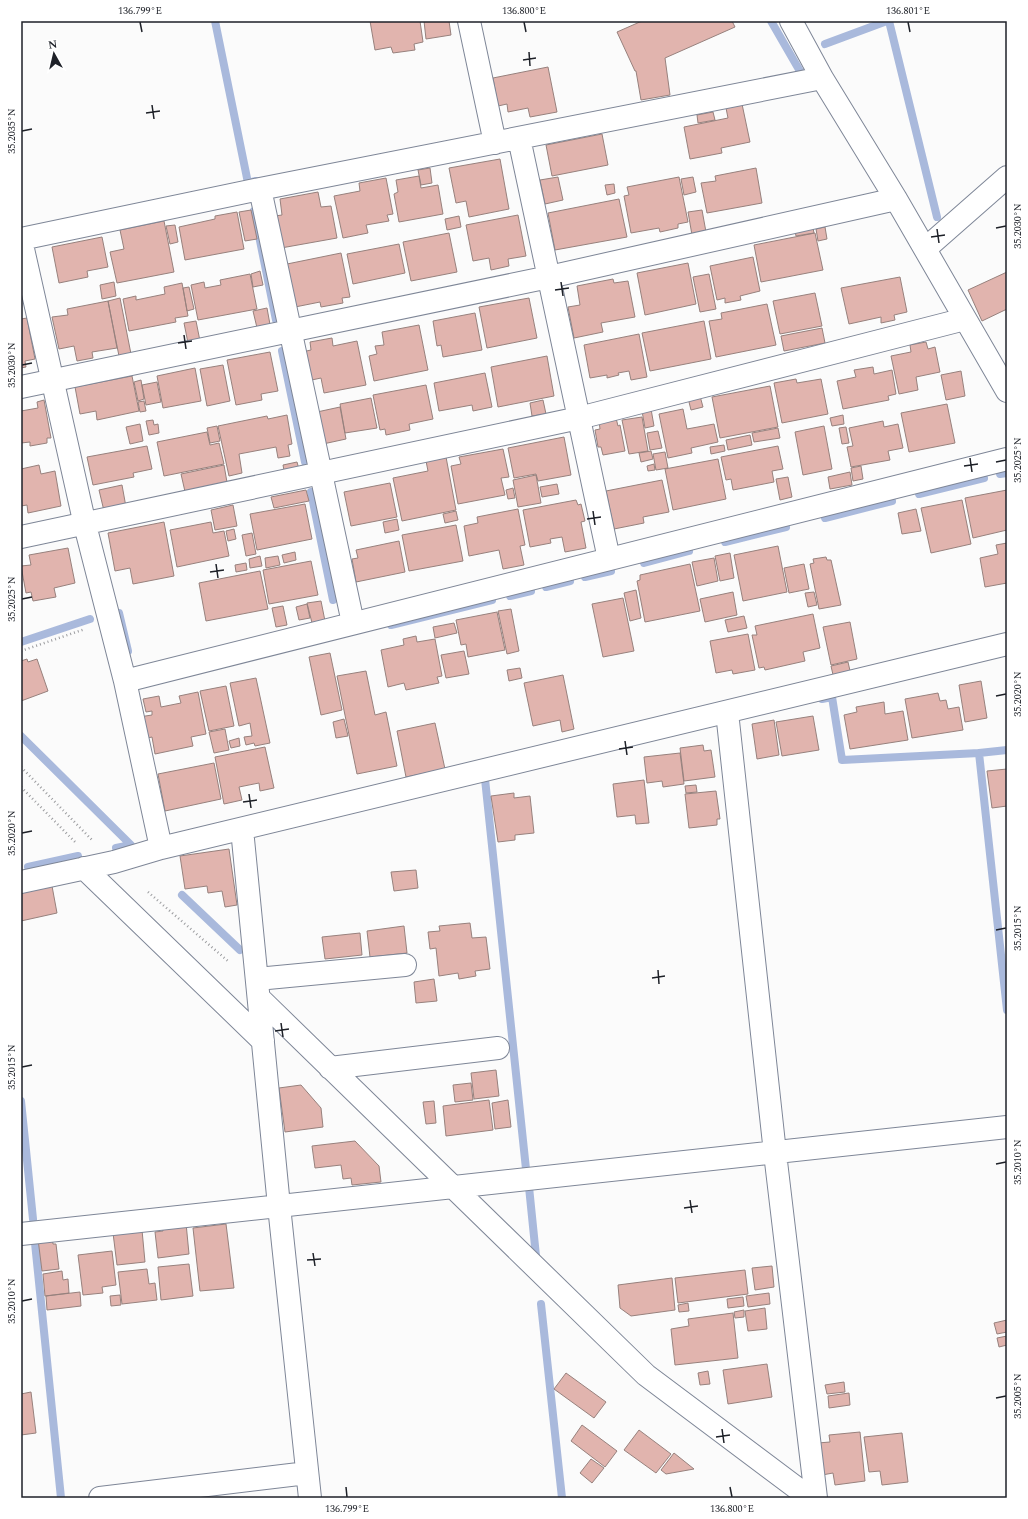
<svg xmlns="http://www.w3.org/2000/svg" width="1028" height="1519" viewBox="0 0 1028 1519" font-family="Spectral,serif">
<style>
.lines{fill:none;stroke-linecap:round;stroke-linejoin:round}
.stream{stroke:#a9b9dc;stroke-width:8}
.building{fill:#e1b4ae;stroke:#97817d}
.minor-casing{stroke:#7e8697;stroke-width:24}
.path{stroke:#9b9c9f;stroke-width:2.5;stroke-dasharray:1 3;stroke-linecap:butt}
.minor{stroke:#fff;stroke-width:22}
.ticks{fill:none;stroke:#1e2128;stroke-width:1.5}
.neatline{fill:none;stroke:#1e2128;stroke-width:1.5}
.ticks-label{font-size:10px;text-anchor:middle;fill:#1e2128}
</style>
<rect width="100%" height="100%" fill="#fbfbfb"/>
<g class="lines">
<path class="stream" d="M215,21L248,183L256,181
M771,21L801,73
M889,21L937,217
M825,44L887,21
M254,211L276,320
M282,351L305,462
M1000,474L1007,473
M311,492L333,600
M919,494L984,478
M825,518L892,501
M725,542L786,527
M644,563L689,551
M585,577L611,571
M546,587L570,581
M510,596L531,591
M119,613L128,651
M391,625L492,600
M21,642L90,619
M822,699L832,697L842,760L979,753L1007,1010
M21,736L131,845L116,848
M979,753L1007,750
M485,779L526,1169
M28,867L78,856
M182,895L240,950
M21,1101L33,1219
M529,1187L536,1256
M35,1243L61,1498
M541,1304L562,1498"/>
</g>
<path class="building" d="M370,21H420L423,42L414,44L415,50L393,53L391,47L375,50Z
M424,21H449L451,35L426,39Z
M642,21H732L735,27L665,58L670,95L641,100L636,71H635L617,32Z
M548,67L557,112L530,117L528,108L508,112L507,104L498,106L493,78Z
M742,104L750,142L721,148L722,153L690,159L684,127L728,118L726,108Z
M713,112L715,120L698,123L697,115Z
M602,134L608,165L552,176L546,145Z
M500,159L509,209L469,217L466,201L456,203L449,168Z
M430,168L432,183L421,185L418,170Z
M756,168L762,203L707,213L701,183L716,181L715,176Z
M419,176L421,188L438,185L443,214L399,222L394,194L398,192L396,180Z
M558,177L563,200L545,204L540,180Z
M679,177L688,222L678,224V228L660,232L659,228L631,233L624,196L629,195L627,187Z
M693,177L696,192L684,195L681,179Z
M386,178L393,214L387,215L389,221L366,225L368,233L343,238L334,196L360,191L359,183Z
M614,184L615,193L607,195L605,185Z
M318,192L321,207L331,206L337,238L281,248L275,216L282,215L280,199Z
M619,199L627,237L555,250L548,213Z
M251,210L257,239L245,241L239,212Z
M702,210L706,232L692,235L688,212Z
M237,212L244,249L185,260L179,227L215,219V216Z
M518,215L526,256L508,259L509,266L491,270L489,258L473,261L466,225Z
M459,216L461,227L447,230L445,219Z
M164,221L174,272L117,283L110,252L124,249L120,230Z
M175,225L178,242L170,244L166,226Z
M825,227L827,239L818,241L816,229Z
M813,228L814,233L796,236L795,231Z
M449,233L457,272L411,281L403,242Z
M815,233L823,270L761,282L754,245Z
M102,237L108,267L87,271L88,277L59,283L52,247Z
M399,244L405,273L353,284L347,254Z
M341,253L350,297L342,298L343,303L321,307L320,302L295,307L287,264Z
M753,257L760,291L740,296L741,300L725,303V298L717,300L710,266Z
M688,263L696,304L645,315L637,273Z
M260,271L263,285L253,287L251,274Z
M1007,272V309L982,321L968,290Z
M250,274L257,309L198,320L191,285L204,282L205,288L221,285L220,280Z
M709,274L716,309L700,312L693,277Z
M900,277L907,312L894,315L895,320L881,323V317L849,324L841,288Z
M613,279L614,283L628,281L635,317L601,323L603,332L574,338L568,307L580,305L577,286Z
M114,282L116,296L102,299L100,285Z
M182,283L188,316L175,318L176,322L129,331L123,299L136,296V300L165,294L164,287Z
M189,287L194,309L187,311L183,288Z
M815,293L822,326L780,334L773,301Z
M120,298L131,354L119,356L108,301Z
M529,298L537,338L487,348L479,307Z
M108,301L117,348L92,352L93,358L77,361L74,346L59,349L52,317L68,315L67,309Z
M767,304L776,345L716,357L709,321L722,319L721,313Z
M267,308L271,330L258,332L253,311Z
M475,313L482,350L443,357L441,345L437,346L433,321Z
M27,318L35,359L25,361L26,367L21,368V319Z
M196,321L200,341L188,343L184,323Z
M704,321L711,359L650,371L642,333Z
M419,325L428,370L374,381L369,356L377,354L375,346L384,345L382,332Z
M822,328L825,343L784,351L781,336Z
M639,334L647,377L631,380L629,371L618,373L619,375L607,378V375L590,378L584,345Z
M332,338L333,346L357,341L366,385L324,393L321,378L307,381L302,352L311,350L310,342Z
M926,342L928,349L935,347L940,372L916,377L918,390L899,394L891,356L911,352L910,345Z
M270,352L278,391L261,394L262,400L236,405L227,360Z
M547,356L554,396L498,407L491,367Z
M223,365L230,401L207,406L200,369Z
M873,367L874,374L892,370L896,394L888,396L889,400L843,409L837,381L856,377L854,370Z
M195,368L201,401L163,408L157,376Z
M961,371L965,396L946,400L941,375Z
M485,373L492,407L473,411L472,405L439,411L434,383Z
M132,376L139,411L97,420L96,411L80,414L75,387Z
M796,379L797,383L821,379L828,414L782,423L774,383Z
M141,380L144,399L138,401L134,382Z
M157,382L161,402L146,405L142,385Z
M426,385L433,419L409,424L410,430L386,435L385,429L380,430L373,395Z
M770,386L778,427L720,438L712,397Z
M700,396L703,407L691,410L688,398Z
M371,398L377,428L345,433L340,404Z
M44,400L51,438H47V443L30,446V442L21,443V411L38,408L37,402Z
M543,400L546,414L532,416L530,403Z
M144,401L146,411L140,412L138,402Z
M947,404L955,443L909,452L901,413Z
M340,407L346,439L323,444L317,412Z
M651,409L654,426L645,428L642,411Z
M683,409L687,429L714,424L718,442L691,448L692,453L668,458L659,414Z
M287,415L292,444L288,445L290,456L278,458L276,447L239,454L242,473L229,476L218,426L267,416L268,419Z
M843,415L844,424L832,426L830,418Z
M642,417L648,451L629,454L622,420Z
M616,418L618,426L620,425L625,451L603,455L601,447H598L595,430L600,429L599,421Z
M153,420L154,425L158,424L159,433L149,435L146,421Z
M883,421L884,427L898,424L903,448L888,451L890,460L851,467L847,447L853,446L849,428Z
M140,424L143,441L130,444L126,427Z
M217,426L220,441L210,443L207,428Z
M824,426L832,469L803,475L795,432Z
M846,427L849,443L842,444L839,428Z
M778,428L780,438L754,442L752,433Z
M658,431L662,448L650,450L647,433Z
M207,432L210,445L219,443L224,464L164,476L157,442Z
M750,435L752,445L728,450L726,440Z
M564,437L571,475L538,481L536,474L514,478L508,448Z
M724,445L725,451L711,454L710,447Z
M147,446L152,469L133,473L134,477L93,485L87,457Z
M778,446L783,469L772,471L774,482L733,490L731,479L726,480L721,457Z
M503,449L509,477L501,478L505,495L458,504L451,466L461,464L459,457Z
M651,451L653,459L641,462L639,453Z
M665,452L668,468L656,470L653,454Z
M446,457L456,510L402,521L393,478L428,471L426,461Z
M718,459L726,499L673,510L665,469Z
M297,462L300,473L285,476L283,465Z
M654,464L655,470L648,471L647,466Z
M39,465L41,474L55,471L61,506L28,513L27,505L21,506V469Z
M224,465L228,488L186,496L181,474Z
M861,466L863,479L853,481L851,468Z
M850,472L852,485L830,489L828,477Z
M536,475L541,503L518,507L513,480Z
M788,477L792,497L780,500L776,479Z
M662,480L669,512L643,517L644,523L614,529L606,491Z
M390,483L397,517L351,526L344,492Z
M557,484L559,494L542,497L540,487Z
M122,485L126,507L104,511L99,490Z
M513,488L515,498L508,499L506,490Z
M306,490L309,501L274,508L271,497Z
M1007,490V530L973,538L965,498Z
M576,500L578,505L581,504L585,521L581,522L586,548L565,552L562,537L550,539L551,543L530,547L523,510Z
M962,500L971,544L931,553L921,508Z
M305,504L312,539L257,550L250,514Z
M233,505L237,526L215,530L211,510Z
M518,509L525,545L520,546L524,565L503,569L499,550L469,556L464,526L478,523L477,517Z
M916,509L921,531L902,534L898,513Z
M456,511L458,520L445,523L443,514Z
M397,519L399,530L385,533L383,522Z
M164,522L174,576L133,584L130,568L115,571L108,533Z
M211,522L213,533L224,531L229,556L177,567L170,530Z
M456,525L463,561L409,571L402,535Z
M234,529L236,539L228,541L226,531Z
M252,533L256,554L246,556L242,535Z
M399,541L405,572L356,582L352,559L358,558L356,550Z
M1007,543V583L985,587L980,558L998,554L996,545Z
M778,546L787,592L743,601L734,555Z
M68,548L75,583L54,588L56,597L33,601L31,592L26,593L21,566L31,565L29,555Z
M295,552L296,560L284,563L282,555Z
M730,553L734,578L720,581L715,556Z
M260,556L262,566L250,568L249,559Z
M278,556L280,565L266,568L265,558Z
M826,557L827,560H831L841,605L819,609L810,564L814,563L813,559Z
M714,558L718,581L697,586L692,562Z
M311,561L318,595L269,604L263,570Z
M246,563L247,570L236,572L235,565Z
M690,564L700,611L645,622L637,581L640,580V575Z
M804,564L809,589L789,593L784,568Z
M260,571L268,609L206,621L199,583Z
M636,590L641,618L630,621L624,593Z
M733,592L737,615L705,622L700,599Z
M814,592L817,605L808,607L805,593Z
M623,598L634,651L603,657L592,604Z
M321,601L325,621L312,623L307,603Z
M307,604L310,618L299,620L296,607Z
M283,606L287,625L276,627L272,608Z
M511,609L519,651L507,654L498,611Z
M497,612L505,650L468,657L466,644L461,645L456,620Z
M813,614L820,648L803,652L805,661L765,670L764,667L759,668L752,635H757L755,626Z
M744,616L747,628L728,632L725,620Z
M850,622L857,659L831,665L823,627Z
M454,623L457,633L435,638L433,627Z
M748,634L755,670L733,674L732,670L716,673L710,641Z
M416,636L417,642L435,639L442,676L437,677L439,683L406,690L404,683L388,687L381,650L404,645L403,639Z
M464,651L469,674L446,678L441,655Z
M330,653L342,710L321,715L309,657Z
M27,659L28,662L37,659L48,691L21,701V661Z
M848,662L851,675L834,679L831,666Z
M520,668L522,678L509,681L507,670Z
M366,671L375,715L386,712L397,766L357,774L337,676Z
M563,675L574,729L562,732L560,720L533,726L524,683Z
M256,678L270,743L255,746L254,743L246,745L244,737L252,736L250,723L239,726L230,683Z
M981,681L987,718L965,722L959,685Z
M226,686L234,726L209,731L200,691Z
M198,692L206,734L191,737L193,746L155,754L152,737L143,739L139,717L152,715V711L146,712L143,699L159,696L161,707L181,703L179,696Z
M938,693L940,701L946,700L948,709L959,707L963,730L912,738L905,699Z
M884,702L885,714L903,711L908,740L850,749L844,715L857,712L856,707Z
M813,716L819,750L782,756L776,722Z
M344,719L348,736L336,738L333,722Z
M774,720L779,755L757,759L752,724Z
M435,723L445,769L406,777L397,731Z
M225,729L229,750L214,753L209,732Z
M239,738L240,746L231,748L229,741Z
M703,745L704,751L711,750L715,777L684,781L680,748Z
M265,747L274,788L260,791L259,783L239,787L242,800L224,804L215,757Z
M680,753L684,784L663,787L662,781L647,783L644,757Z
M214,763L221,799L165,811L158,774Z
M1007,769V806L992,808L987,771Z
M644,780L649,823L636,824L635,815L617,817L613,784Z
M696,785L697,792L686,793L685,786Z
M716,791L720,819H717V825L689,828L685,794Z
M514,793V798L530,796L534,833L515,835V840L498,842L491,796Z
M229,849L237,905L225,907L222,891L208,893L207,886L185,889L180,856Z
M416,870L418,888L394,891L391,872Z
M52,886L57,913L21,921V892Z
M470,923L472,938L486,937L490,969L475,971L476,976L459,979L458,973L439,976L436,948L430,949L428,932L440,931L439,926Z
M404,926L407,953L370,957L367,931Z
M360,933L362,955L325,959L322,937Z
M434,979L437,1001L416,1003L414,982Z
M496,1070L499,1096L474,1099L471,1073Z
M471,1083L473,1100L455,1102L453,1085Z
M301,1085L321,1108L323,1127L285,1132L279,1088Z
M489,1100L493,1130L446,1136L443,1106Z
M508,1100L511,1127L495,1129L492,1103Z
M434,1101L436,1123L426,1124L423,1102Z
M355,1141L379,1166L381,1182L352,1185L351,1178L343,1179L341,1165L315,1168L312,1146Z
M186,1223L189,1254L158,1258L155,1232L163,1231L162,1226Z
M226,1224L234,1288L200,1291L193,1228Z
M142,1230L145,1262L117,1265L113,1233Z
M52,1237L53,1244H56L59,1269L42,1271L38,1239Z
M112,1251L116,1285L102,1287L103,1293L83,1295L78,1255Z
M189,1264L193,1296L161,1300L158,1267Z
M772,1266L774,1287L755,1290L752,1268Z
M147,1269L149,1284L155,1283L157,1300L122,1304L118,1272Z
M745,1270L748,1294L678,1303L675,1278Z
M62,1271L63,1280L68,1279L69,1293L45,1296L43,1274Z
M672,1278L675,1310L631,1316L620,1308L618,1285Z
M80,1292L81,1306L47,1310L46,1296Z
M769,1293L770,1304L748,1307L746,1296Z
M120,1295L121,1305L111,1306L110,1296Z
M743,1297L744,1306L728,1308L727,1299Z
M688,1303L689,1311L679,1312L678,1305Z
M765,1308L767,1329L748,1331L745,1311Z
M744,1310V1317L735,1318L734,1312Z
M733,1313L738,1358L675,1365L671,1329L689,1326L688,1319Z
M1007,1320V1332L997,1334L994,1323Z
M1007,1336V1345L999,1347L997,1338Z
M767,1364L772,1397L728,1404L723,1370Z
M708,1371L710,1384L700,1385L698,1373Z
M566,1373L606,1402L594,1418L554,1389Z
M844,1382L845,1392L827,1394L825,1385Z
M31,1392L36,1433L21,1435V1394Z
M849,1393L850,1405L829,1408L828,1396Z
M582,1425L617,1451L605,1467L571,1441Z
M639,1430L671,1454L656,1473L624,1450Z
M860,1432L865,1481L835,1485L833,1473L822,1475L818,1443L830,1442L829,1435Z
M902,1433L908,1482L882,1485L880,1471L869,1472L864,1437Z
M674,1453L694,1469L666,1474L661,1470Z
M591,1459L604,1468L592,1483L580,1473Z"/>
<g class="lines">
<g class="minor-casing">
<path id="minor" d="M469,21L495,143
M791,21L822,78L896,199L1007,391
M519,138L609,559
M260,189L353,623
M21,239L260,189L822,78
M21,240L85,525L125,681L161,848
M925,249L1007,177
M21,387L549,277L896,199
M21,537L579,418L965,319
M125,681L1007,459
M727,712L775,1153L816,1498
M242,829L279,1206L310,1498
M84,868L263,1041
M21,882L114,862L161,848L1007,644
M257,979L405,965
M259,998L646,1375L810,1498
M330,1068L498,1048
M21,1234L1007,1127
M100,1498L307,1473"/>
</g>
<path class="path" d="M21,651L85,629
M21,767L93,841
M21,787L77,844
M148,892L229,962"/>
<use href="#minor" class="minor"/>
</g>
<path class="ticks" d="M140,22L142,32M524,22L526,32M908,22L910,32M529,52L530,66M523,60L536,58M152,105L154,119M146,113L160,111M22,131L32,129M996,228L1006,226M937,229L939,243M931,237L945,235M561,282L563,296M555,290L569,288M184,335L186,349M178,343L192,341M22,365L32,363M970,458L972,472M996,462L1006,460M964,466L978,464M593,511L595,525M587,519L601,517M216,564L218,578M210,572L224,570M22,599L32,597M996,696L1006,694M625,741L627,755M619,749L633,747M249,794L251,808M243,802L257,800M22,833L32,831M996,930L1006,928M658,970L659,984M652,978L665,976M281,1023L283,1037M275,1031L289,1029M22,1067L32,1065M996,1164L1006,1162M690,1200L692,1213M684,1208L698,1206M313,1253L315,1266M307,1260L321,1259M22,1301L32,1299M996,1398L1006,1396M722,1429L724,1443M716,1437L730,1435M346,1487L347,1497M730,1487L732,1497"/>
<rect width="1028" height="1519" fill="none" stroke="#ffffff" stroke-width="44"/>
<g transform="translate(54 54) rotate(352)" stroke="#ffffff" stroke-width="3" paint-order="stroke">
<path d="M0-3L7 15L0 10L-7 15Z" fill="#1e2128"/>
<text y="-6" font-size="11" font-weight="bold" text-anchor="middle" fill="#1e2128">N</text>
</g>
<rect x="22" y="22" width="984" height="1475" class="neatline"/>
<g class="ticks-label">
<text x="140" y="14">136.799°E</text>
<text x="524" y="14">136.800°E</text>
<text x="908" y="14">136.801°E</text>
<text transform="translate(11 131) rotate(-90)" y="4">35.2035°N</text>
<text transform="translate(1017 226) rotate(-90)" y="4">35.2030°N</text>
<text transform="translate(11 365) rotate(-90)" y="4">35.2030°N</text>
<text transform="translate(1017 460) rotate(-90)" y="4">35.2025°N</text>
<text transform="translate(11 599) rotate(-90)" y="4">35.2025°N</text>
<text transform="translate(1017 694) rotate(-90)" y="4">35.2020°N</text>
<text transform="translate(11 833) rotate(-90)" y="4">35.2020°N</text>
<text transform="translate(1017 928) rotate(-90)" y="4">35.2015°N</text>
<text transform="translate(11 1067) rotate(-90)" y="4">35.2015°N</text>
<text transform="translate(1017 1162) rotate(-90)" y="4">35.2010°N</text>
<text transform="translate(11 1301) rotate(-90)" y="4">35.2010°N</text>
<text transform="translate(1017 1396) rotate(-90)" y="4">35.2005°N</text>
<text x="347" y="1512">136.799°E</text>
<text x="732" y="1512">136.800°E</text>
</g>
</svg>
